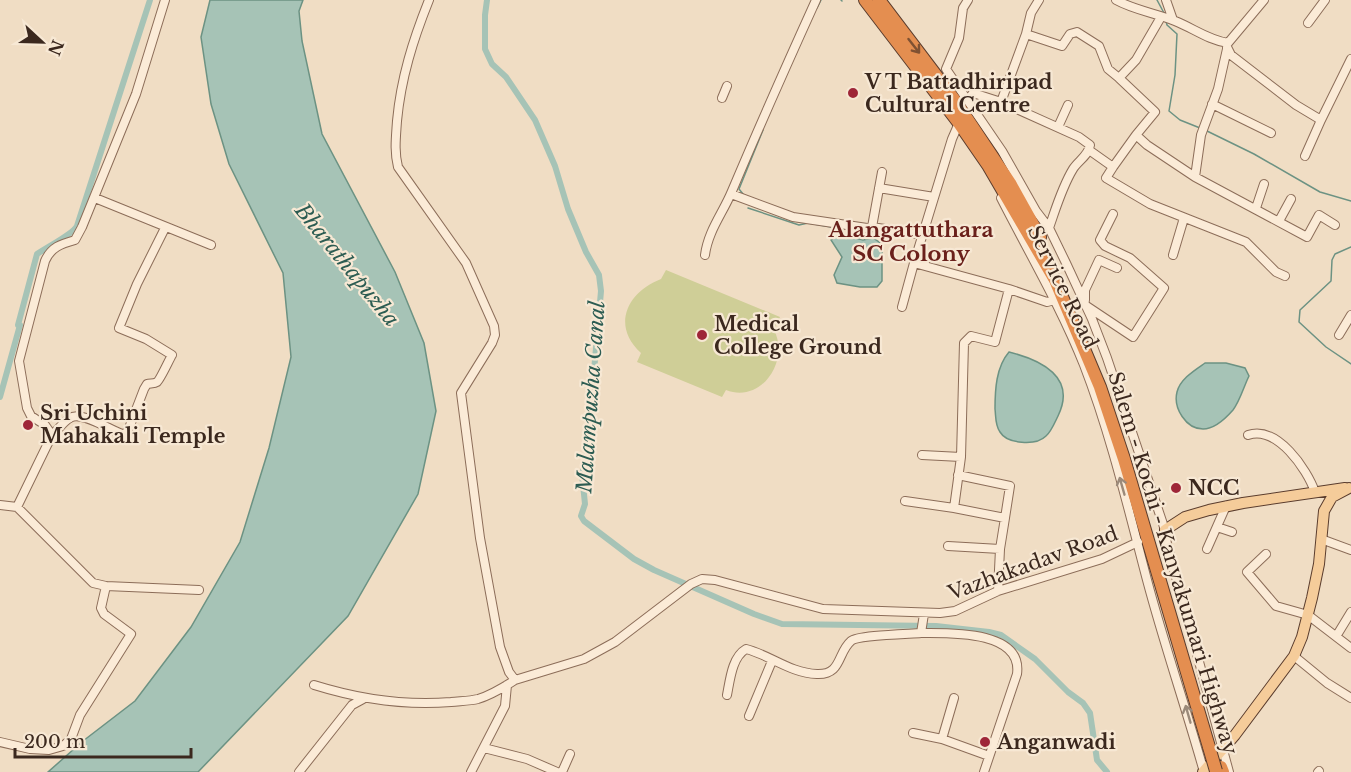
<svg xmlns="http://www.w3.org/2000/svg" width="1351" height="772" viewBox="0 0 1351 772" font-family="'Libre Baskerville',serif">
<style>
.green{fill:#cfce97}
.water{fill:#a6c3b6;stroke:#6c9283;stroke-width:1.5}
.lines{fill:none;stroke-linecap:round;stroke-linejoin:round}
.stream{stroke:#6c9283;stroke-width:1.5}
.canal{stroke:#a6c3b6;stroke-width:6}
.minor-casing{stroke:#8c6d59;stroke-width:10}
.major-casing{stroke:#5a3c2d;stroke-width:12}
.highway-casing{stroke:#5a3c2d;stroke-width:14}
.minor{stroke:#fbebd7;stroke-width:8}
.major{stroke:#f5cc9a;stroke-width:10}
.highway{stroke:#e48e50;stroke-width:12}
.highway-bridge-casing{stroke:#5a3c2d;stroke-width:14;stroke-linecap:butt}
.highway-bridge{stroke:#e48e50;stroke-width:12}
.oneway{stroke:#7f5132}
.oneway2{stroke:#9b8a7a}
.poi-dot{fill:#9e2638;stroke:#f7e8d4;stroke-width:2}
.labels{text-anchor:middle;stroke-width:4.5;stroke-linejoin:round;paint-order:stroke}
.poi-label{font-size:20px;font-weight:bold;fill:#3b281e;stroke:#f7e8d4;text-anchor:start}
.street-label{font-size:20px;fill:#3b281e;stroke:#f7e8d4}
.neighbourhood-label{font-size:21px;font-weight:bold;fill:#6a201b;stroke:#f7e8d4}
.water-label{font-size:21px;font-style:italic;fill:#2c5c52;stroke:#f7e8d4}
</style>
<rect width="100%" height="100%" fill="#f0ddc4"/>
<path class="green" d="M666,270L780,317L774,330C790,361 761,404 726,390L722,397L637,362L641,353C611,326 627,292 661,279Z"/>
<path class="water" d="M210,0H303L299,11L302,41L322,134L395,272L424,343L436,411L418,494L348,616L198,772H48L83,741L135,701L191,627L240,542L269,448L291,357L283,273L229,164L211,104L201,37Z
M840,234L863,240L873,238L882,244V281L877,287H860L837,283L834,275L842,257L831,240Z
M1009,352C1041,360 1077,377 1058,416C1055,422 1051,432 1046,436C1036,446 1007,444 1000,432C995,425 996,417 995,409C995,390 996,367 1009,352Z
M1205,363H1226L1245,368L1249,376C1244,386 1240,401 1233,410C1226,418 1215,429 1203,429C1186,429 1173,408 1177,392C1180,379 1195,370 1205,363Z"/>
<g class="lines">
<path class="stream" d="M841,0L842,1
M1157,0L1164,13
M817,8L821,0
M1166,21L1167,25L1177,34L1175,75L1169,111L1180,120L1200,128
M1207,131L1254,154L1320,192L1351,201
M743,194L739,189L763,130
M748,208L799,225L808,223L837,228L840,235
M1351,247L1335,254L1332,260L1331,281L1300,310L1299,322L1326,347L1351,364"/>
<path class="canal" d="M487,0L485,15V49L492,64L506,77L535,120L555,166L568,209L586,252L599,275L601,291L587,451L582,475L585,504L581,516L584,521L634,559L654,570L754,614L782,624L936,626L989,632L1001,635L1035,659L1068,692L1083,703L1090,713L1097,760L1107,772
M0,397L20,325H18L37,254C47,247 73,234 77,226L150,0"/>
<g class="minor-casing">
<path id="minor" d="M968,0L963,8L959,38L946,69L1002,151L1036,211L1049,228L1066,263L1092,319L1107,358L1165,530L1167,544L1229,772
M1116,0C1134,10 1155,13 1175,21C1193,28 1208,40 1228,43L1264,0
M1166,0L1173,20
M1308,23L1325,0
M1026,34L1062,46L1070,34L1077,32L1099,46L1108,69L1119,78L1136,60L1161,17
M1227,47L1231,55L1296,105L1321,120L1351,59
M1227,49L1218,89L1201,135L1195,177L1307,237L1319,215L1335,225
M1119,78L1155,112L1136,135L1147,145L1195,177
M722,98L727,86
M968,100L973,93L1001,102L1079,137L1090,145C1089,155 1078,161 1073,169C1062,187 1056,208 1049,228
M1001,102L1026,34L1031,13L1039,0
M1212,104L1271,133
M1058,127L1068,105
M1089,150L1113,167L1106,178L1150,204L1246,242L1276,272L1285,276
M1305,156L1321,120
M1113,167L1136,135
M879,188L934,197
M731,194L793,217L867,228L872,227L882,172
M95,198L211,245
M1001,198C1029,253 1061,307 1084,365C1111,435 1128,508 1147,580C1164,644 1186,708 1204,772
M1256,208L1264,184
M1279,221L1291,199
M872,227L923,235
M705,255C708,231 723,213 732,191C759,127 787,64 816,0
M1173,255L1184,218
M914,263L1009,289L1047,302L1055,300
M1085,300V290L1099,260L1117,268
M1085,305L1133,337L1164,288L1130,258L1105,246L1100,240L1113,214
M902,307L914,263L952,139L959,123
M1339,335L1351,315
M52,435C58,430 63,422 70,418C81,410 111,431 125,435L129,428L144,389L147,384C150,383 154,384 157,382C160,380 169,360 172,355L146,339L119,328L137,284L165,228
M1248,435C1277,425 1307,469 1315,492
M922,455L961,457
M958,475L1010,486L1005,518
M905,501L954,508
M0,505L17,507L52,435L45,425L31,416L27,408L19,361L45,261C51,247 61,244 75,240L82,227L136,94L165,0
M17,507L93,583L106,586L199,590
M1217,527L1232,532
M1321,539L1351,550
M948,546L1000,549
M1207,549L1226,506
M1266,554L1247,572L1276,606L1308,615L1351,648
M998,591L1000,549L1005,518L954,508L961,457L964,343L971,336L995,342L1009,289
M924,614L921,633C949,633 1023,630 1017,674L984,772
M1337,635L1351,612
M1294,656L1327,683L1351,698
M515,680L584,659L615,642L691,584L702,579L715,580L823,609L940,613L955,611L998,591L1102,559L1138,542
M314,685C359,699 403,706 451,702C460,701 470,701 478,699C492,695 504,687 515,680L509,672L500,647L480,538L461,393L492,343L495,335L494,326L466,263L398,167C394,151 396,137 397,121C401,78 413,40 429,0
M727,695C730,680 732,657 746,649C770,655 790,673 817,674C842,675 837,653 851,641C857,635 909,634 921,633
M954,698L942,739L989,756
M749,716L772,661
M913,733L942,739
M0,742L30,749L49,750L63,746L71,739L80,715L131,634L104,614L101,608L106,586
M484,748L527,759L557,772
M299,772L352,705L363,699
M471,772L505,706L507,685
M562,772L570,754
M1318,772L1319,771"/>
</g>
<g class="major-casing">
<path id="major" d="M1165,530L1185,517L1209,510L1243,503L1345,488
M1203,772L1235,735L1294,656L1302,637L1312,598L1319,564L1324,511L1332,497L1349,488"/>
</g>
<g class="highway-casing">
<path id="highway" d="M865,0L959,123L988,165L1055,280L1100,387L1124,459L1209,747
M879,0L954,99L1010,183L1040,237
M1221,767L1223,772"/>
</g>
<use href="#minor" class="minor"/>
<use href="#major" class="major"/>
<use href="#highway" class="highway"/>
<g class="highway-bridge-casing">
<path id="highway-bridge" d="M1209,747L1216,771"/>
</g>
<use href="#highway-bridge" class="highway-bridge"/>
</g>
<defs><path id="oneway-shaft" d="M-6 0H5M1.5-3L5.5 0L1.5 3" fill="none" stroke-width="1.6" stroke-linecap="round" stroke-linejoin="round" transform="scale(1.5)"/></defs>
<use class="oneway" href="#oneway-shaft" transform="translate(914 46) rotate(52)"/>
<g class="oneway2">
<use href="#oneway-shaft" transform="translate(1122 486) rotate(-106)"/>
<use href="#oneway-shaft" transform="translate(1188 714) rotate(-106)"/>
</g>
<g class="poi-dot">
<circle cx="853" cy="93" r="6"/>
<circle cx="702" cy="335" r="6"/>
<circle cx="28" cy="425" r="6"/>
<circle cx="1176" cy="488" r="6"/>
<circle cx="985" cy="742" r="6"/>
</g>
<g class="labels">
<g class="poi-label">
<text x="865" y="89">V T Battadhiripad<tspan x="865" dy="23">Cultural Centre</tspan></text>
<text x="714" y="331">Medical<tspan x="714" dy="23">College Ground</tspan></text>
<text x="40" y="420">Sri Uchini<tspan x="40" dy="23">Mahakali Temple</tspan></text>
<text x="1188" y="495">NCC</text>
<text x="997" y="749">Anganwadi</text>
</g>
<g class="street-label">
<text transform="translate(1063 287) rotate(64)" y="7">Service Road</text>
<text transform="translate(1033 563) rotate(-20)" y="7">Vazhakadav Road</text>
<text transform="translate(1173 563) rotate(73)" y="7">Salem - Kochi - Kanyakumari Highway</text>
</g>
<g class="neighbourhood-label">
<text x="911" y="237">Alangattuthara<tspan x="911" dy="24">SC Colony</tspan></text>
</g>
<g class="water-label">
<text transform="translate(347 265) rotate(51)" y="7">Bharathapuzha</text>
<text transform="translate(591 397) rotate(-86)" y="7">Malampuzha Canal</text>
</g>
</g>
<g transform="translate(42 42) rotate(112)" stroke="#f7e8d4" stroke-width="4.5" paint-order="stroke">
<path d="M0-4.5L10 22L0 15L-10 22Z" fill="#3b281e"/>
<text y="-9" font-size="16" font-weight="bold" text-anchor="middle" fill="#3b281e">N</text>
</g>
<path d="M15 748v9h176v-9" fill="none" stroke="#3b281e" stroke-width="3"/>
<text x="24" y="748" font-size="18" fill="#3b281e" stroke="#f7e8d4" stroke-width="4.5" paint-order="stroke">200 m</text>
</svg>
